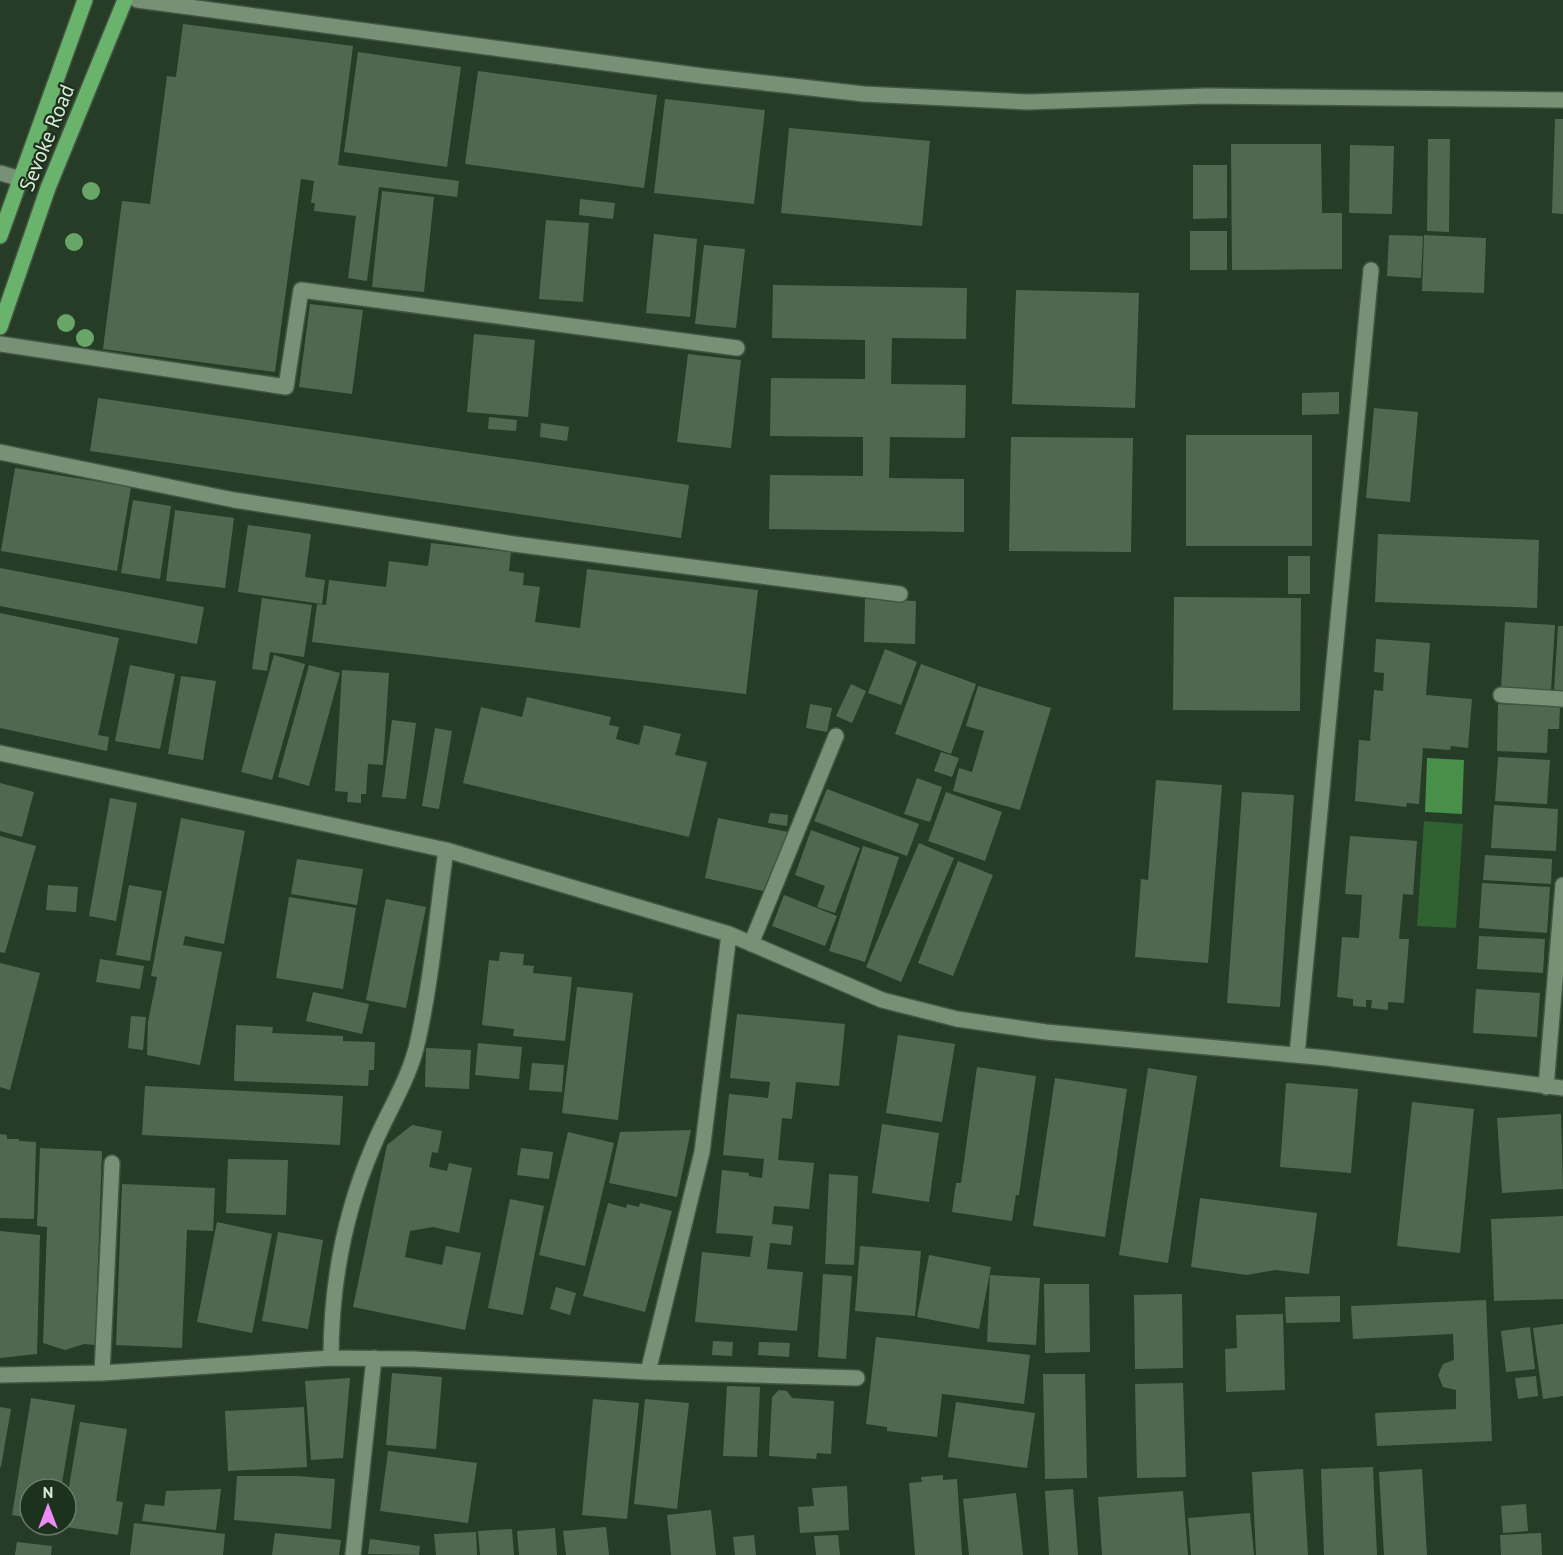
<svg xmlns="http://www.w3.org/2000/svg" width="1563" height="1555" viewBox="0 0 1563 1555" font-family="'PT Sans',sans-serif">
<style>
.green{fill:#2f6131}
.water{fill:#488f4a}
.building{fill:#506850}
.lines{fill:none;stroke-linecap:round;stroke-linejoin:round}
.minor-casing{stroke:#435643;stroke-width:18}
.major-casing{stroke:#435643;stroke-width:18}
.minor{stroke:#779076;stroke-width:15}
.major{stroke:#6ab36c;stroke-width:15}
.tree{fill:#68a668}
.labels{text-anchor:middle;stroke-width:4.5;stroke-linejoin:round;paint-order:stroke}
.street-label{font-size:21px;fill:#dbe9da;stroke:#1c321c}
</style>
<rect width="100%" height="100%" fill="#263c26"/>
<path class="green" d="M1424,821L1463,824L1456,928L1417,926Z"/>
<path class="water" d="M1427,758L1464,760L1462,814L1425,812Z"/>
<path class="building" d="M183,24L353,46L338,165L459,181L457,197L379,187L367,281L348,278L356,216L314,211L315,203H311L314,181L301,179L275,372L103,349L122,201L150,204L167,76L176,77Z
M358,52L461,67L447,167L344,152Z
M478,71L657,95L644,188L465,164Z
M665,99L765,110L754,204L654,193Z
M1555,119H1563V214L1552,213Z
M789,128L930,141L922,226L781,213Z
M1428,139H1450L1449,232L1427,231Z
M1231,144H1321L1322,213H1342V269L1232,270Z
M1350,145L1394,146L1392,214L1349,213Z
M1193,165H1227V218L1193,219Z
M382,191L434,197L424,292L372,287Z
M580,199L615,203L613,219L579,215Z
M546,220L589,223L583,302L539,299Z
M1190,231H1227V270H1190Z
M654,234L697,239L690,317L646,313Z
M1389,235L1423,236L1421,278L1387,276Z
M1424,235L1486,238L1484,293L1422,291Z
M704,245L745,249L736,328L695,324Z
M773,285L967,288L966,339L892,338L891,384L966,385L965,438L890,437L889,478L964,479V532L769,529L770,475L863,476V437L770,436L771,378L865,379V340L772,338Z
M1016,290L1139,293L1135,408L1012,404Z
M310,304L363,310L352,394L299,387Z
M474,334L535,340L528,417L467,412Z
M688,354L741,360L731,448L677,442Z
M1339,392V414L1302,415V393Z
M98,398L689,485L681,538L90,451Z
M1374,408L1418,412L1410,502L1366,498Z
M489,417L517,420L516,431L488,429Z
M541,423L569,427L567,441L540,437Z
M1186,435H1312V546H1186Z
M1011,437L1133,438L1131,552L1009,551Z
M15,468L131,487L117,571L1,551Z
M133,500L171,506L160,579L121,573Z
M175,510L234,518L225,588L166,581Z
M248,525L311,534L305,577L325,580L322,604L238,592Z
M1378,534L1539,540L1537,608L1375,602Z
M431,543L511,552L509,571L524,573L523,585L540,587L535,622L580,628L587,569L758,590L746,694L312,642L317,604L326,605L329,580L386,587L389,561L428,566Z
M1288,556H1310V594H1288Z
M0,568L204,607L197,644L0,606Z
M1174,597L1301,598L1300,711L1173,710Z
M262,598L312,605L304,657L270,652L267,671L252,669Z
M865,599L916,601L915,644L864,642Z
M0,613L119,638L98,735L109,737L107,751L0,728Z
M1505,622L1555,625L1551,690L1501,687Z
M1558,626H1563V690H1554Z
M1376,639L1430,643L1426,695L1472,699L1468,748L1451,746L1450,750L1423,748L1419,804L1407,803L1406,807L1355,801L1359,740L1370,741L1374,690L1383,691L1384,673L1374,672Z
M885,649L917,662L901,705L868,693Z
M274,655L305,664L272,780L241,772Z
M921,664L976,684L951,754L895,734Z
M130,665L175,674L160,749L115,741Z
M309,665L340,673L309,786L278,777Z
M342,670L389,673L383,765L368,764L366,794H361V803L347,802L348,792L335,791Z
M181,676L216,681L203,760L168,754Z
M851,684L866,691L852,723L836,716Z
M978,686L1051,708L1020,810L953,791L959,768L972,772L984,731L966,726Z
M527,697L611,717L609,725L619,727L616,739L639,745L644,725L681,734L675,755L707,762L689,837L463,783L481,707L522,717Z
M810,704L832,708L827,732L806,728Z
M1498,704L1560,707L1559,729H1548L1547,753L1497,751Z
M392,720L416,723L406,799L382,797Z
M435,728L452,731L439,809L422,806Z
M941,752L959,758L952,777L934,771Z
M1498,757L1550,760L1547,804L1495,801Z
M917,778L942,787L930,822L904,814Z
M1156,780L1222,785L1208,963L1135,957L1141,879L1148,880Z
M0,783L34,792L22,837L0,831Z
M827,789L919,824L907,856L814,821Z
M946,792L1002,812L985,861L928,841Z
M1242,792L1294,795L1280,1007L1227,1003Z
M110,798L137,803L116,921L89,916Z
M1494,805L1558,809L1556,851L1491,848Z
M770,813L788,815L787,826L768,823Z
M181,818L245,831L224,944L185,936L183,945L222,952L200,1065L147,1055L148,1022L157,977L151,976Z
M718,818L788,832L763,891L705,878Z
M811,830L860,848L835,913L817,907L825,886L795,875Z
M0,836L36,846L5,953L0,952Z
M1350,836L1417,841L1413,895L1403,894L1399,939H1409L1404,1003L1388,1002V1010L1371,1008L1372,1000H1366V1007L1353,1006V999L1337,997L1342,937L1359,938L1362,895L1345,894Z
M919,843L954,858L901,982L866,967Z
M863,846L899,857L865,962L829,951Z
M1485,855L1552,859L1551,884L1483,880Z
M297,859L363,869L357,905L291,894Z
M958,861L993,875L953,976L918,963Z
M1482,883L1550,887L1547,933L1479,928Z
M48,885L78,887L76,912L46,910Z
M129,885L162,891L150,961L116,955Z
M784,895L837,916L825,946L772,926Z
M289,897L356,908L343,989L276,978Z
M386,899L426,907L406,1008L366,1000Z
M1479,936L1545,939L1543,973L1477,969Z
M500,952L524,954L523,965L534,966L533,973L572,977L565,1041L513,1036L514,1029L482,1025L489,960L499,961Z
M100,959L144,966L140,989L96,982Z
M0,963L40,973L10,1090L0,1087Z
M577,987L633,993L618,1120L562,1113Z
M1476,989L1540,993L1537,1037L1473,1033Z
M313,992L369,1004L362,1034L306,1021Z
M737,1014L845,1024L839,1086L796,1082L792,1119L782,1118L778,1160L814,1163L809,1209L774,1206L772,1224L793,1226L791,1245L770,1243L767,1269L803,1272L797,1331L695,1322L702,1252L750,1257L753,1236L716,1233L722,1170L749,1173V1176L762,1178L764,1159L723,1155L729,1094L768,1098L770,1082L730,1078Z
M131,1016L146,1017L143,1050L128,1048Z
M236,1025L273,1027L272,1033L343,1036V1041L375,1042L374,1070H369L368,1086L234,1081Z
M898,1035L955,1044L942,1122L886,1113Z
M478,1043L522,1047L519,1079L475,1075Z
M426,1048L471,1050L469,1089L425,1087Z
M532,1063L564,1065L562,1092L529,1090Z
M977,1067L1036,1076L1019,1195H1016L1012,1221L952,1212L956,1183H961Z
M1148,1068L1197,1076L1168,1263L1119,1255Z
M1055,1078L1127,1089L1105,1237L1033,1226Z
M1286,1083L1358,1089L1351,1173L1280,1167Z
M145,1086L343,1096L340,1145L142,1135Z
M1412,1102L1474,1109L1460,1253L1397,1246Z
M1561,1114L1563,1189L1502,1193L1497,1118Z
M882,1124L939,1133L929,1202L872,1193Z
M412,1125L442,1131L438,1153L432,1152L429,1167L447,1171L449,1163L472,1168L459,1233L433,1227L410,1231L405,1257L442,1265L446,1246L481,1253L465,1330L353,1307L387,1145Z
M691,1130L677,1197L609,1183L620,1132Z
M568,1132L614,1143L585,1266L539,1255Z
M0,1134L7,1135V1139H19V1141L36,1142L34,1219L0,1218Z
M40,1148L102,1151L95,1345L84,1344L65,1350L43,1343L47,1227L37,1226Z
M521,1148L553,1152L549,1179L517,1175Z
M228,1159L288,1160L286,1215L226,1213Z
M829,1174L858,1176L854,1265L825,1264Z
M122,1184L215,1188L213,1231L187,1230L182,1348L116,1345Z
M1200,1198L1317,1213L1309,1274L1275,1270L1247,1275L1191,1267Z
M510,1199L544,1206L523,1315L488,1308Z
M608,1203L626,1208L627,1204L639,1207L640,1203L672,1211L645,1312L583,1296Z
M1563,1216V1299L1494,1301L1491,1219Z
M217,1222L272,1234L252,1333L197,1322Z
M0,1231L40,1235L37,1354L0,1358Z
M278,1232L323,1240L308,1329L262,1321Z
M860,1246L921,1251L915,1316L855,1311Z
M929,1255L991,1267L979,1329L917,1317Z
M823,1274L852,1276L846,1359L818,1357Z
M990,1275L1040,1278L1036,1345L987,1342Z
M1044,1284H1089L1090,1352L1045,1353Z
M556,1287L576,1293L570,1315L550,1309Z
M1182,1294L1183,1368L1135,1369L1134,1295Z
M1340,1296V1322L1286,1323L1285,1297Z
M1486,1300L1492,1441L1377,1446L1375,1413L1456,1409V1390L1443,1387L1438,1375L1443,1364L1454,1360L1453,1334L1353,1339L1351,1306Z
M1283,1314L1285,1390L1226,1392L1225,1349L1237,1348L1236,1315Z
M1563,1324V1396L1543,1399L1533,1328Z
M1530,1327L1535,1369L1506,1372L1501,1331Z
M876,1337L1030,1355L1024,1404L942,1394L937,1437L887,1431V1427L866,1424Z
M713,1341L733,1342L732,1356L712,1355Z
M759,1342L790,1343L789,1357L758,1355Z
M392,1373L442,1377L436,1449L386,1445Z
M1043,1374H1085L1087,1478L1045,1479Z
M1536,1376L1538,1396L1518,1399L1515,1378Z
M350,1378L343,1458L311,1460L305,1381Z
M1183,1383L1186,1477L1137,1478L1135,1384Z
M727,1386L760,1387L757,1457L723,1456Z
M779,1390L787,1391L792,1398L834,1401L831,1454L817,1453L816,1459L769,1456L772,1397Z
M31,1398L75,1405L61,1489H30V1518L12,1515Z
M593,1399L639,1403L627,1519L582,1515Z
M645,1399L689,1403L677,1509L634,1504Z
M956,1402L1035,1413L1027,1468L948,1457Z
M0,1407L11,1409L1,1467H0Z
M304,1407L307,1467L228,1471L225,1411Z
M80,1422L127,1429L116,1501L123,1502L118,1535L66,1527V1504Z
M388,1451L477,1463L468,1523L380,1511Z
M1373,1467L1377,1555H1324L1321,1469Z
M1303,1469L1308,1555H1256L1252,1472Z
M1422,1469L1427,1555H1384L1379,1472Z
M943,1475V1480L957,1479L962,1555H915L909,1483L922,1482L921,1477Z
M237,1476H297L335,1479L331,1529L234,1520Z
M847,1486L849,1530L800,1533L798,1507L814,1506L812,1488Z
M221,1489L216,1530L142,1521L145,1504L164,1506L166,1491Z
M1073,1489L1078,1555H1049L1045,1491Z
M1183,1491L1188,1555H1102L1098,1497Z
M1016,1493L1023,1555H969L963,1499Z
M1526,1504L1528,1531L1503,1533L1501,1506Z
M711,1510L716,1555H671L667,1515Z
M1250,1513L1254,1555H1191L1188,1518Z
M134,1523L225,1534L223,1555H130Z
M606,1527L609,1555H566L563,1531Z
M555,1528L557,1555H519L517,1531Z
M512,1529L514,1555H480L478,1531Z
M476,1532L477,1555H436L434,1534Z
M275,1533L341,1540L339,1555H272Z
M1541,1533L1542,1555H1501L1500,1535Z
M754,1535L756,1555H735L733,1537Z
M838,1535L840,1555H816L814,1536Z
M370,1539L420,1546L419,1555L368,1554Z
M17,1542L52,1546L51,1555H15Z"/>
<g class="lines">
<g class="minor-casing">
<path id="minor" d="M137,0L703,76L864,94L1028,102L1207,96L1563,100
M0,173L21,179
M0,344L286,387L301,290L737,348
M0,452L234,500L514,544L900,594
M1501,695L1563,699
M0,753L446,850L729,934L882,1000L957,1019L1046,1032L1327,1058L1563,1088
M751,944L836,736
M1297,1055L1371,270
M1546,1087L1563,885
M331,1358C331,1286 344,1215 372,1149C387,1112 410,1079 418,1040C432,978 437,913 446,850
M648,1372L702,1152L729,934
M102,1373L112,1163
M0,1375L102,1373L331,1358L414,1359L648,1372L857,1378
M353,1555L374,1358"/>
</g>
<g class="major-casing">
<path id="major" d="M0,236L85,0
M0,327L48,188L125,0"/>
</g>
<use href="#minor" class="minor"/>
<use href="#major" class="major"/>
</g>
<g class="tree">
<circle cx="91" cy="191" r="9"/>
<circle cx="74" cy="242" r="9"/>
<circle cx="66" cy="323" r="9"/>
<circle cx="85" cy="338" r="9"/>
</g>
<g class="labels">
<g class="street-label">
<text transform="translate(47 138) rotate(-68)" y="7">Sevoke Road</text>
</g>
</g>
<g transform="translate(48 1507)"><circle r="28" fill="#1c321c" stroke="#687b68" stroke-width="1.5"/>
<path d="M0-4.5L10 22L0 15L-10 22Z" fill="#ef8bf7"/>
<text y="-9" font-size="16" font-weight="bold" text-anchor="middle" fill="#dbe9da">N</text>
</g>
</svg>
